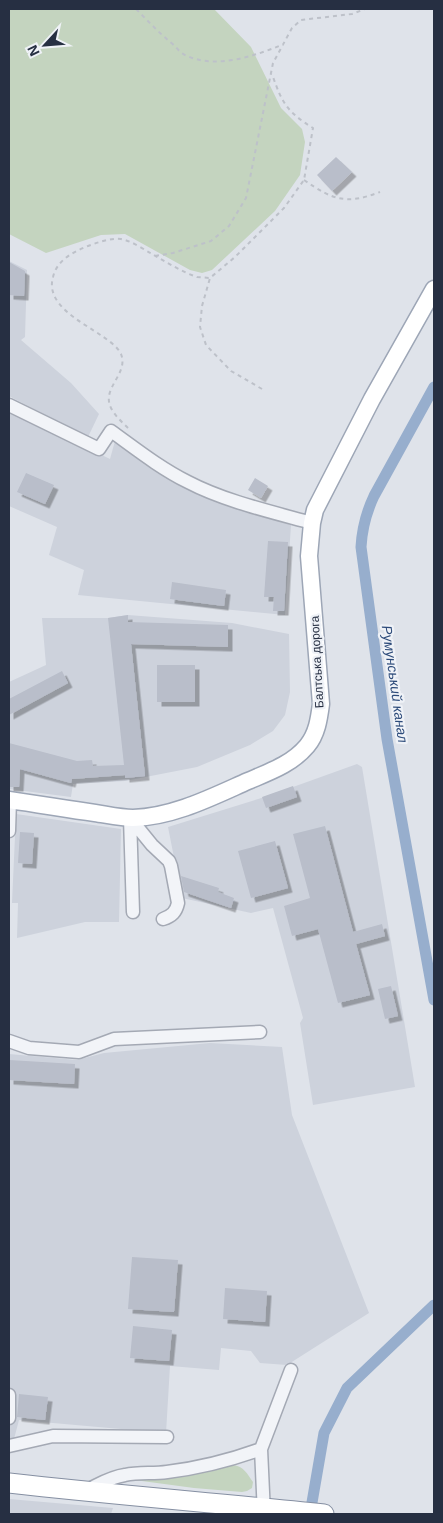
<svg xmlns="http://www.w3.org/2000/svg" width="443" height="1523" viewBox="0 0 443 1523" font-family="Helvetica,sans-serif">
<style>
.built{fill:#cdd2dc}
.green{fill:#c4d4bf}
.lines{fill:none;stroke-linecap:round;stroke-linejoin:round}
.canal{stroke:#97aecd;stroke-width:11}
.building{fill:#b9beca;filter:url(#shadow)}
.minor-casing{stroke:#a4a9b4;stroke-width:15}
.major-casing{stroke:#9da6b6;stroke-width:19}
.highway-casing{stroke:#858fa2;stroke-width:21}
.path{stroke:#bdc1c9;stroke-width:2;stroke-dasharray:4 4;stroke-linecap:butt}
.minor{stroke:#f2f4f8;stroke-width:12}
.major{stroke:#fff;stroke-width:16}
.highway{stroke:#fff;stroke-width:19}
.labels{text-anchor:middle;stroke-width:4.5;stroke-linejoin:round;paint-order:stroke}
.street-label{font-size:12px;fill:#262f42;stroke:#eff2f7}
.water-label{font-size:14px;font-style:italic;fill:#2d4b7a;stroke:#eff2f7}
</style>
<defs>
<filter id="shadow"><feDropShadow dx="4.5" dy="4.5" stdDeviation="0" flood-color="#0004"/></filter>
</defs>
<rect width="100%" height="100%" fill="#dfe3ea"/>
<path class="built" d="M9,261L27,270L25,337L21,340L71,383L99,414L88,437L9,396Z
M9,410L110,459L115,441L183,486L291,525L285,615L78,595L84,570L49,555L57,527L9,506Z
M128,615L232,623L289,634L290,692L285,715L273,731L250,745L197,767L125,781L73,784L71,797L9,789V682L46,665L42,618H108Z
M357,764L362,767L415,1087L313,1105L300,1023L303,1018L273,908L251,913L182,898L168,827L268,796Z
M16,814L121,829L119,922H85L17,938L18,903H12Z
M210,1043L282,1047L292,1115L369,1313L287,1365L260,1363L251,1351L221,1348L219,1370L170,1366L166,1433L19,1420L14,1439H9V1054L77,1060L104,1053Z
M9,1499L113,1508L111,1514H9Z"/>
<path class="green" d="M9,9H214L251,47L281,108L302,129L305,142L300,175L275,211L212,270L202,273L190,270L125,234L101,235L46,253L9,234Z
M233,1465C244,1466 247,1474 253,1482L252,1488L247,1491L242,1492L194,1488L127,1479L185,1475Z"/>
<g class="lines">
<path class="canal" d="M434,387L374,496C366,513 362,529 361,547L387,739L434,1000
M310,1514L324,1433L347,1388L434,1305"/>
</g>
<path class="building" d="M336,157L352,172L332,191L317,175Z
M9,262L25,271L24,296L9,295Z
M26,473L54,485L45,504L17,492Z
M255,478L268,486L261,498L248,490Z
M268,541L288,542L284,611H273L274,597H264Z
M172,582L226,590L224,606L170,599Z
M128,615V622L228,625V647L131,644L145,776L125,778V775L72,779L71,783L20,769L19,787H9V743L77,761L92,760L93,766L124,765L108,618Z
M157,665H195V702H157Z
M62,671L68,683L9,715V699Z
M293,786L297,797L266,808L262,797Z
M325,826L353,932L382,924L385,936L356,944L370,995L338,1003L318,929L292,936L284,906L310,898L293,834Z
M20,832L34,833L32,864L18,863Z
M275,841L288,888L251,898L238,851Z
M181,876L219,888L218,892L234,898L231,908L184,892Z
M391,986L398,1016L385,1019L378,989Z
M9,1060L75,1064L74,1084L9,1080Z
M132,1257L178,1260L174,1312L128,1309Z
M225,1288L267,1291L265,1322L223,1319Z
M133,1326L172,1330L169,1361L130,1358Z
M19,1394L48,1397L45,1420L17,1417Z"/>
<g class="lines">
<g class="minor-casing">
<path id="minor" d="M9,405L99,449L111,431C136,449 160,468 188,482C224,501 272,512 312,523
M130,818L152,845L169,861L171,866L178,903C176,912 172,916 163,919
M130,818L133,912
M9,831L10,800
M9,1041L29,1048L79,1052L114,1039L260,1032
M9,1395V1418
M9,1446L53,1436L167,1437
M85,1491C98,1485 110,1477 125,1475C139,1472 153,1474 167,1472C199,1468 231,1460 261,1449
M264,1514L261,1449L291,1370"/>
</g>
<g class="major-casing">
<path id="major" d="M9,800C38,804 66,809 95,813C108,815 121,818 133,818C173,817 212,797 248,781C269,772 292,764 307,746C317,734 319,719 321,704L309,556L312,523L315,510L372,399L434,289"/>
</g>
<g class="highway-casing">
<path id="highway" d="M9,1483C114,1495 219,1503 324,1514"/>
</g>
<path class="path" d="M136,9C149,22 161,35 175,46C178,50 182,54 187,56C217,69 255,56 284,44
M304,180C333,200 346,205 380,192
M155,256L173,253L211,241L229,226L246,198L273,63L292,28L301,20L352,14L365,9
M262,389L231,371L206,345L200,327L202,306L210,278L235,257L284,208L304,180L313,128C287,112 282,103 272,74
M128,428C122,422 115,416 111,408C101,388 129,374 121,354C117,346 109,341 102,336C82,322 45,305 53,277C57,260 73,252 88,246C99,242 110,238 121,239C132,241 143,249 152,254C164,261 176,268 189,274L197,277L210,278"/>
<use href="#minor" class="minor"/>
<use href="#major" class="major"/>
<use href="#highway" class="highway"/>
</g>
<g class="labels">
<g class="street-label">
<text transform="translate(317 662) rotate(-93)" y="4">Балтська дорога</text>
</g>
<g class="water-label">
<text transform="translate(395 684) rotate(82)" y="5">Румунський канал</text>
</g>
</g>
<rect width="443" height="1523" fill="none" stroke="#262f42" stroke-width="20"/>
<g transform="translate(45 45) rotate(244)" stroke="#eff2f7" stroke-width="4" paint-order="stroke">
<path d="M0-4L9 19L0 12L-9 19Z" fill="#262f42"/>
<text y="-8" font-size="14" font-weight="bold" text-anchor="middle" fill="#262f42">N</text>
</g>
</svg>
